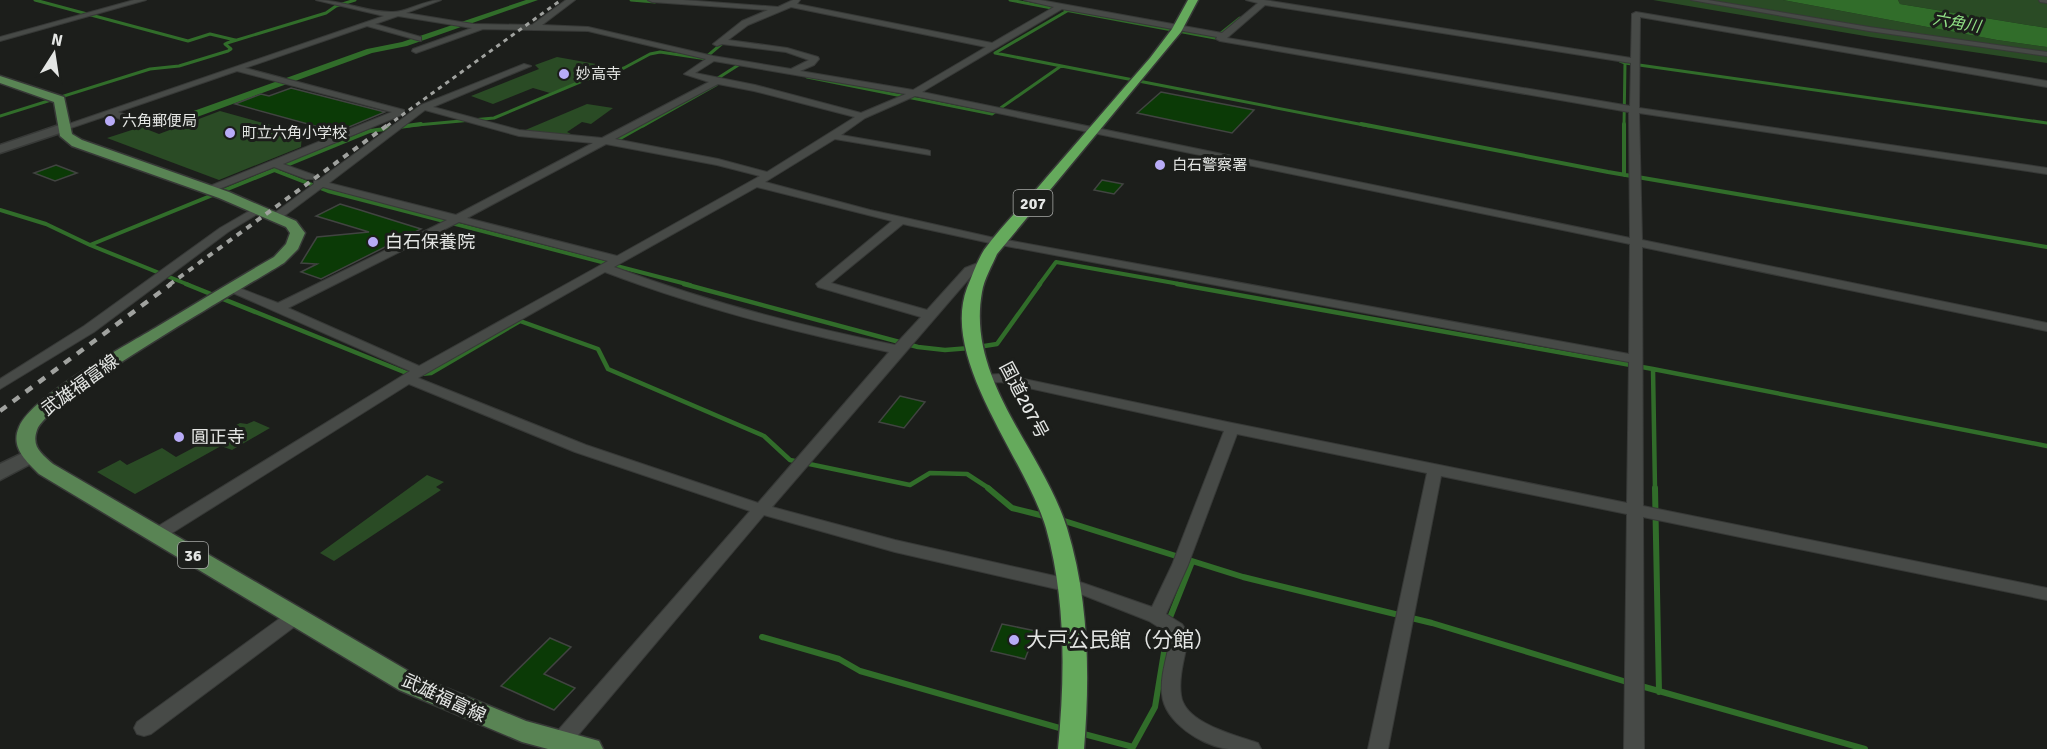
<svg xmlns="http://www.w3.org/2000/svg" width="2047" height="749" viewBox="0 0 2047 749" font-family="Signika,'Noto Sans JP',sans-serif">
<style>
.green{fill:#2a4b25}
.water{fill:#316d2a}
.lines{fill:none;stroke-linecap:round;stroke-linejoin:round}
.stream-far3{stroke:#316d2a;stroke-width:3}
.stream-far2{stroke:#316d2a;stroke-width:4}
.stream-far1{stroke:#316d2a;stroke-width:4.5}
.stream{stroke:#316d2a;stroke-width:6}
.canal{fill:#316d2a;fill-rule:evenodd}
.building{fill:#0b3a06;stroke:#414441;stroke-width:1.5}
.street-casing{stroke:#373937;stroke-width:2}
.secondary-casing{stroke:#373937;stroke-width:3}
.primary-casing{stroke:#373937;stroke-width:3}
.highway-casing{stroke:#373937;stroke-width:3}
.street{fill:#474a47;fill-rule:evenodd}
.secondary{fill:#474a47;fill-rule:evenodd}
.primary{fill:#598454;fill-rule:evenodd}
.highway{fill:#65aa5c;fill-rule:evenodd}
.rail-far2{stroke:#a0a29f;stroke-width:3;stroke-dasharray:4.5 4.5;stroke-linecap:butt}
.rail-far1{stroke:#a0a29f;stroke-width:4;stroke-dasharray:6 6;stroke-linecap:butt}
.rail{stroke:#a0a29f;stroke-width:4.5;stroke-dasharray:8 8;stroke-linecap:butt}
.poi-dot{fill:#b8abf7;stroke:#1c1e1b;stroke-width:2}
.labels{text-anchor:middle;stroke-width:6;stroke-linejoin:round;paint-order:stroke}
.far-poi-label{font-size:15px;fill:#e4e6e4;stroke:#1c1e1b;text-anchor:start}
.far-water-label{font-size:16px;font-style:italic;fill:#92e387;stroke:#1c1e1b}
.shield{fill:#1c1e1b;stroke:#a8aaa8;stroke-width:1.5}
.shield-label{font-size:16px;font-weight:bold;fill:#e4e6e4}
.poi-label{font-size:18px;fill:#e4e6e4;stroke:#1c1e1b;text-anchor:start}
.street-label{font-size:18px;fill:#e4e6e4;stroke:#1c1e1b}
.near-poi-label{font-size:21px;fill:#e4e6e4;stroke:#1c1e1b;text-anchor:start}
</style>
<rect width="100%" height="100%" fill="#1c1e1b"/>
<path class="green" d="M1653,0H1783L1997,40L2047,47V63L1871,37Z
M1898,0H2047V28L1900,4Z
M557,57L596,64L576,72L588,78L550,93L533,88L493,104L471,96L539,69L535,65Z
M587,104L613,108L591,124L582,122L567,132L571,134L565,137L523,131Z
M220,111L302,134L301,147L219,180L107,138L141,127L159,134Z
M254,421L270,428L232,450L221,446L135,494L97,472L120,460L127,465L162,448L176,457L240,423L247,424Z
M427,475L444,482L436,487L441,490L334,561L320,553Z"/>
<path class="water" d="M1783,0H1898L1900,4L2047,28V47L1997,40Z"/>
<g class="lines">
<path class="stream-far3" d="M35,0L188,41L210,34L235,40
M631,0L655,2
M1010,0L1057,9
M1065,10L1215,38L1240,18
M1067,11L995,53L1369,126
M705,58L725,41
M1620,61L1625,63L1624,126
M1625,63L2047,123
M807,77L992,114L1061,66
M721,79L718,78L740,64
M0,116L150,69L179,66L228,51L231,49L225,44L227,43L326,13L336,6L355,0
M406,126L494,118L587,79L624,68L650,54L660,52L707,59
M643,126L716,85"/>
<path class="stream-far2" d="M1361,124L1608,172L2047,247
M613,142L645,124
M274,170L328,191L690,285
M1624,175V124
M0,210L46,224L90,245L370,131L421,124
M90,245L189,285
M1039,285L1056,262L1185,285"/>
<path class="stream-far1" d="M186,284L409,374
M684,284L918,347L945,350L970,348
M1177,284L1653,369L2047,446
M978,347L997,344L1040,284
M1653,369L1655,489
M421,374L431,373L520,321L598,349L608,369L764,436L790,460L910,485L930,473L967,474L990,489"/>
<path class="stream" d="M988,488L1012,508L1044,516
M1655,488L1659,692
M1058,519L1243,577L1432,623L1630,683
M1169,620L1192,562
M762,637L839,659L860,671L1063,729
M1641,686L1865,749
M1080,733L1133,747L1155,707L1168,628"/>
<path class="canal" d="M526,0H538L407,46L372,53L164,129H156L141,122L146,119L160,123L367,49L402,42Z"/>
</g>
<path class="building" d="M291,88L385,112L337,132L235,104L261,94L269,96Z
M1161,92L1254,110L1232,133L1137,113Z
M56,165L77,173L55,181L34,173Z
M1102,180L1123,184L1114,194L1094,190Z
M340,204L360,210L421,229L321,279L301,272L317,264L301,263L317,237L369,232L316,216Z
M900,396L925,402L904,428L879,422Z
M1002,624L1036,631L1025,659L991,651Z
M550,638L571,647L544,674L575,688L554,710L501,686Z"/>
<g class="lines">
<g class="street-casing">
<path id="street" d="M134,0H146L0,41V37Z
M316,0C342,0 366,12 391,12C406,13 423,0 441,0L406,13L473,24L532,25L566,0H575L542,25L588,27L713,56L791,69L809,60L786,52L722,44L717,46L713,44L742,21L768,10L652,2L648,0H683L778,7L793,0H800L797,4L992,43L1054,7L1024,0H1040L1222,33L1258,3L1246,0H1264L1631,58L1632,14L1636,12L2047,81V87L1640,17L1639,108L2047,168V174L1639,113L1642,240L2047,323V331L1642,247L1643,506L2047,588V600L1643,517L1644,749H1624L1627,514L1441,476L1388,749H1368L1427,473L1237,434L1188,565L1166,614L1182,624L1189,634C1186,653 1178,676 1181,695C1184,723 1235,735 1258,743L1261,749C1250,749 1239,749 1229,749C1202,746 1164,722 1162,694C1160,675 1168,654 1171,635L1149,621L1083,595L895,552L764,515L568,747L562,749L554,747L551,741L554,735L750,511L575,452L409,384L164,538H152L150,534L152,530L410,371L224,289L230,285L234,286L278,303L447,220L323,187L280,219H272V215L314,184V181L319,180L421,105L524,64L531,66L433,107L519,130L602,138L709,82L684,74L706,59L588,31L483,29L416,53L412,51L413,49L472,28L398,16L375,24L421,37V41L367,26L245,68L404,110V114L283,164L314,175V179H306L274,167L209,193L205,192V188L392,112L237,71L118,112L143,121V125H137L109,115L65,130L60,127L384,16ZM1265,5L1631,63L1630,106L1227,38ZM791,7L986,47L913,90L800,71L814,65L819,59L818,57L787,48L728,40L748,25ZM1062,9L1217,37L1216,39L1220,41L1629,112L1630,238L922,92ZM714,61L906,94L861,113L755,85L695,73ZM718,84L754,91L855,117L767,172L718,159L615,139ZM915,96L1630,244L1629,354L990,237L870,210L765,182L835,139L930,155V151L927,150L841,135L865,118ZM425,110L519,136L593,143L456,215L329,183ZM606,144L717,165L760,176L617,256L467,218ZM757,187L892,221L816,284L818,287L921,317L895,345C800,326 705,301 614,267ZM459,222L608,261L419,366L288,308ZM903,224L990,243L1629,362L1627,503L1232,423L1001,374L983,375L976,379L983,383L1001,382L1224,431L1172,565L1152,607L1077,581L895,540L772,507L973,274L989,265L983,261L965,268L927,310L831,283ZM605,272C697,307 793,332 889,352L758,503L586,445L418,378Z
M1691,0H1708L1869,27L2047,52V56L1869,31Z
M2039,0H2047V3L2040,2Z
M258,206L263,209L262,211L228,232L94,332L0,389V379L84,326L220,228Z
M296,609L302,611L305,616L302,621L151,734L144,736L137,734L134,728L137,722L290,611Z"/>
</g>
<g class="secondary-casing">
<path id="secondary" d="M65,123L69,124L71,127L69,130L0,153V145Z
M31,449L38,450L41,455L38,460L0,480V464Z"/>
</g>
<g class="primary-casing">
<path id="primary" d="M0,76L64,97L72,134L82,140L229,192L296,221L305,233L298,249L284,263C244,288 49,398 37,430C31,447 42,454 53,464L417,676L526,721L599,741L603,749H548L522,742L399,690L39,474C26,461 10,447 19,427C33,395 123,347 155,328C195,304 234,280 274,257L286,244L290,233L286,227L219,198L72,146L60,136L54,102L0,83Z"/>
</g>
<g class="highway-casing">
<path id="highway" d="M1188,0H1198L1181,32L997,254C992,266 984,279 982,292C966,380 1042,449 1067,528C1089,599 1090,676 1084,749H1058C1065,676 1066,599 1046,528C1025,458 940,360 967,288C972,276 977,261 984,250C1002,225 1026,202 1046,178C1081,138 1115,98 1150,58L1172,29Z"/>
</g>
<use href="#street" class="street"/>
<use href="#secondary" class="secondary"/>
<use href="#primary" class="primary"/>
<use href="#highway" class="highway"/>
<path class="rail-far2" d="M387,126L561,0"/>
<path class="rail-far1" d="M169,285L389,124"/>
<path class="rail" d="M0,411L171,284"/>
</g>
<g class="poi-dot">
<circle cx="564" cy="74" r="6"/>
<circle cx="110" cy="121" r="6"/>
<circle cx="230" cy="133" r="6"/>
<circle cx="1160" cy="165" r="6"/>
<circle cx="373" cy="242" r="6"/>
<circle cx="179" cy="437" r="6"/>
<circle cx="1014" cy="640" r="6"/>
</g>
<g class="labels">
<g class="far-poi-label">
<text x="576" y="79">妙高寺</text>
<text x="122" y="126">六角郵便局</text>
<text x="242" y="138">町立六角小学校</text>
<text x="1172" y="170">白石警察署</text>
</g>
<g class="far-water-label">
<text transform="translate(1957 22) rotate(10)" y="6">六角川</text>
</g>
<g class="shield">
<rect x="1013.5" y="190" width="39" height="26" rx="4.5"/>
<rect x="178" y="542" width="30" height="26" rx="4.5"/>
</g>
<g class="shield-label">
<text x="1033" y="209">207</text>
<text x="193" y="561">36</text>
</g>
<g class="poi-label">
<text x="385" y="248">白石保養院</text>
<text x="191" y="443">圓正寺</text>
</g>
<g class="street-label">
<text transform="translate(80 385) rotate(-36)" y="6">武雄福富線</text>
<text transform="translate(1024 400) rotate(62)" y="6">国道207号</text>
<text transform="translate(444 698) rotate(25)" y="6">武雄福富線</text>
</g>
<g class="near-poi-label">
<text x="1026" y="647">大戸公民館（分館）</text>
</g>
</g>
<g transform="translate(54 54) rotate(12)" stroke="#1c1e1b" stroke-width="4.5" paint-order="stroke">
<path d="M0-4.5L10 22L0 15L-10 22Z" fill="#e4e6e4"/>
<text y="-9" font-size="16" font-weight="bold" text-anchor="middle" fill="#e4e6e4">N</text>
</g>
</svg>
